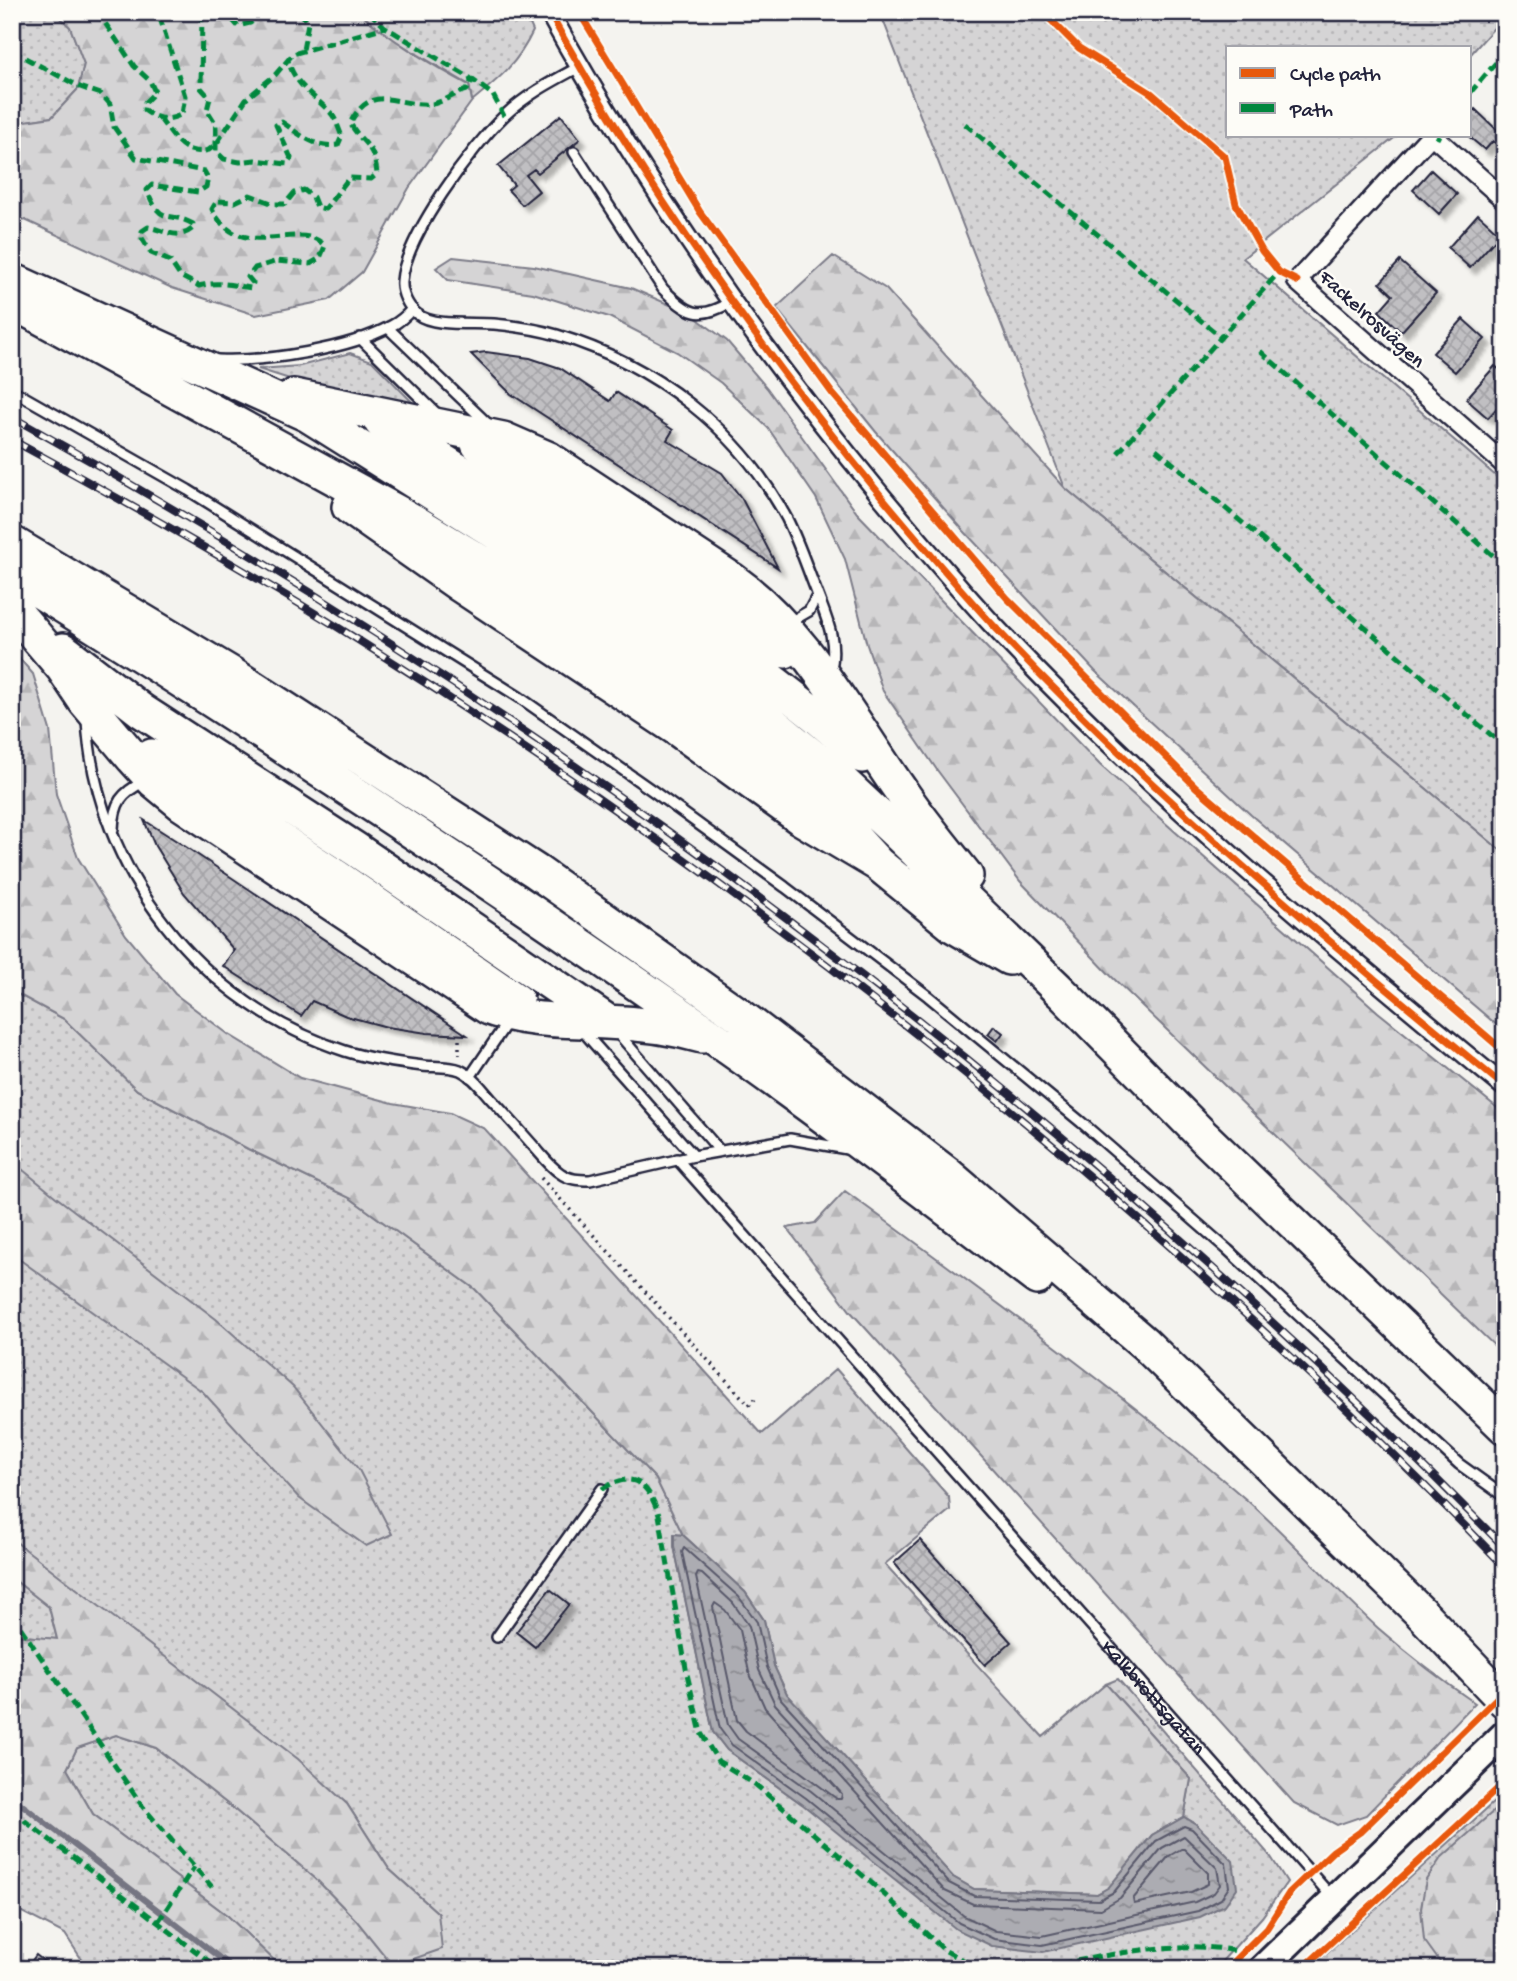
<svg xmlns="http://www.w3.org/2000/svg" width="1517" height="1981" viewBox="0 0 1517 1981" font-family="'Gochi Hand',sans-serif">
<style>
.green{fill:url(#green-dots);stroke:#7c7b88;stroke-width:2}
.forest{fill:url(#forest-firs);stroke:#7c7b88;stroke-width:2}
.water{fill:url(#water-ripples);stroke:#757582;stroke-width:2}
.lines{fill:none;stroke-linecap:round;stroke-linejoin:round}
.shore{stroke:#59596b;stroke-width:2}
.stream{stroke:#757582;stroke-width:6}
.building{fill:url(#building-cross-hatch);stroke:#22223b;stroke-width:2;filter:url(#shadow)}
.lane-casing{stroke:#22223b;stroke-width:14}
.street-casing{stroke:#22223b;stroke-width:23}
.secondary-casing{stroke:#22223b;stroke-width:32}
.highway-casing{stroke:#22223b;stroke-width:38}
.path{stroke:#22223b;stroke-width:3.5;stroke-dasharray:2 5;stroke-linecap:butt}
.lane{stroke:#fdfcf7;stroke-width:9}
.street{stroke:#fdfcf7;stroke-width:18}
.secondary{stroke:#fdfcf7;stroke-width:26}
.highway{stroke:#fdfcf7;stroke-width:33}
.rail-casing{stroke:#22223b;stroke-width:8}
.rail{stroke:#fdfcf7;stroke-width:5;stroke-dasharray:16;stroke-linecap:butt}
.quiet{stroke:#00873e;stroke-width:5;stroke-dasharray:10 5;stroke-linecap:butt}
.cycleway-casing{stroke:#fdfcf7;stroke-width:11}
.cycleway{stroke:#e8590c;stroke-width:7}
.labels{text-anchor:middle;stroke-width:5;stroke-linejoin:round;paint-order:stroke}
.street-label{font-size:21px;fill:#22223b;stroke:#fdfcf7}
</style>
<defs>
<pattern id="green-dots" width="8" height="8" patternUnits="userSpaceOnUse" patternTransform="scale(1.75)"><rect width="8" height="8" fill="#d5d4d5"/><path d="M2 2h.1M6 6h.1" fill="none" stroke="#b7b6b8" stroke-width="1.8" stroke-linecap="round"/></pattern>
<pattern id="forest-firs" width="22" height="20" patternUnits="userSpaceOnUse" patternTransform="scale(1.75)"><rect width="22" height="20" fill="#d5d4d5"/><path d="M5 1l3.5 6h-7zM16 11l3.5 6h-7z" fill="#b7b6b8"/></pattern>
<pattern id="water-ripples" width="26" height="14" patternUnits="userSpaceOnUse" patternTransform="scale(1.75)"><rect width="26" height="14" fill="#acacb2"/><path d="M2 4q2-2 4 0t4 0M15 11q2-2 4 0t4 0" fill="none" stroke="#8c8c92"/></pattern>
<pattern id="building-cross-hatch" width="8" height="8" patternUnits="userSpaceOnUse" patternTransform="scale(1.75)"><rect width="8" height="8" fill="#c0bfc2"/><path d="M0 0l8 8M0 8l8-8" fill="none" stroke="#a5a4a8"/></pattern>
<filter id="shadow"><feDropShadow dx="6" dy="6" stdDeviation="2" flood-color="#0004"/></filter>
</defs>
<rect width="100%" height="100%" fill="#f4f3ef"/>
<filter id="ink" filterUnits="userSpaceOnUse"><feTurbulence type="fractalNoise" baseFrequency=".0143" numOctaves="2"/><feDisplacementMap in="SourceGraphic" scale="14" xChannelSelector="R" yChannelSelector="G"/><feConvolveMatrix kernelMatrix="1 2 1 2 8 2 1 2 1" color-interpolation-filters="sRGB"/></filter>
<g filter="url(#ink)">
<path class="green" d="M12,12H55L70,27L84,64L78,89L52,117L12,123Z
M358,12H525L533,31C518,63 500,78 472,101L469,85L387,36Z
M880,12H1491L1500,21L1470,55V47H1228V135H1398L1243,258L1505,484V854L1065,488Z
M350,353L372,361L416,406L318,388L258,369L300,366Z
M12,991L64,1019L137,1090L248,1149L350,1198L475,1289L656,1479L683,1535L674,1534V1546L713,1732L727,1750L802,1804L1196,1824L1184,1817L1191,1779L1106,1684L1118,1679L1271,1857L1287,1882L1262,1917L1215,1969H283L228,1916L93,1814L67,1769L77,1748L116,1735L156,1748L234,1809L316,1879L356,1920L438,1913L389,1869L347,1804L12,1539Z
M12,1578L49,1607L57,1639L12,1635Z
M1505,1792V1969H1309Z
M12,1795L232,1969H88L65,1934L12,1907Z"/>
<path class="forest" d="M55,12H358C393,41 429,64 469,85L472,101L409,188L362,272L329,300L256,315L172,288L12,214V123L52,117L78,89L84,64L70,27Z
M833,256L886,289L1065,488L1505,854V1032L1251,815L1095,671L964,531L876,432L776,308Z
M453,257L534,266L631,288L691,314L727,341L767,388L857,513L1100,765L1378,1012L1505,1114V1356L1111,976L1020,881L937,770L883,691L867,645L845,559L816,498L768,428L721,383L677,352L609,317L533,293L448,280L436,268Z
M12,650L33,674L50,730L56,794L78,858L126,935L175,994L228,1034L300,1078L393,1103L450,1113L485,1129L762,1434L836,1369L949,1497L950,1510L885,1564L1043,1737L1106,1684L1191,1779L1184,1817L1152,1835L1109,1888L1097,1894L974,1889L953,1877L787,1694L774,1666L764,1620L745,1592L683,1535L656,1479L475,1289L350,1198L248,1149L137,1090L64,1019L12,991Z
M12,1161L56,1197L216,1319L293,1387L359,1470L392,1534L366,1546L299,1498L203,1392L12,1254Z
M845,1191C982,1291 1120,1391 1249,1502C1294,1542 1334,1588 1378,1628C1409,1655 1441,1680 1475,1703L1366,1815L1337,1825L1294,1803L851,1312L787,1228L815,1223Z
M12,1539L298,1759L347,1804L389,1869L438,1913L442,1949L393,1966L356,1920L316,1879L234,1809L156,1748L116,1735L77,1748L67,1769L93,1814L228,1916L283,1969H232L12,1795V1635L57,1639L49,1607L12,1578Z
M1505,1801V1969H1445L1424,1940L1421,1908L1426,1880L1441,1858Z"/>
<path class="water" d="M674,1534L683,1535L745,1592L764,1620L774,1666L787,1694L953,1877L974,1889L1097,1894L1109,1887L1152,1835L1184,1817L1196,1824L1233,1861L1237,1888L1225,1905L1200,1917L1043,1952L992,1946L956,1929L802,1804L727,1750L713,1732L674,1546Z
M1381,1960L1395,1961L1410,1969H1363L1370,1963Z"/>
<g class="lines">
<path class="shore" d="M684,1548L739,1597L757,1622L767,1667L781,1699L949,1883L974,1896L1099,1900L1114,1892L1156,1841L1184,1826L1192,1829L1226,1864L1229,1887L1221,1899L1198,1911L1042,1945L994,1939L959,1923L806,1798L732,1745L720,1729L682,1552Z
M698,1573L702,1574L733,1603L749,1626L759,1670L775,1704L945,1891L973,1904L1101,1909L1120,1898L1162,1848L1184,1836L1217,1868L1220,1885L1214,1893L1195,1902L1042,1936L996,1931L964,1916L811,1791L738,1739L728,1725L696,1577Z
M715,1603L725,1610L740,1630L749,1672L765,1708L842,1794L841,1799H837L746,1731L737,1720L713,1607Z
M1181,1849H1184L1208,1873V1884L1191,1892L1134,1904L1133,1899L1169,1856Z"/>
<path class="stream" d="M12,1797L234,1969"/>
</g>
<path class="building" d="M1475,109L1498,131L1505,123V151L1493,141L1485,150L1467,135H1470V115Z
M561,115L580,139L538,173L534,169L526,175L539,191L522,205L508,190L514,185L498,166Z
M1431,170L1457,194L1439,214L1413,190Z
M1478,214L1500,234L1470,268L1448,248Z
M1400,261L1436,293L1401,332L1379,311L1393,295L1380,283Z
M1463,319L1485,339L1455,372L1433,353Z
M486,352L530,358L560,368L610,401L616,392L673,430L667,440L722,473L742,499L778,568L511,394L471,354Z
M1495,366L1505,374V399L1488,418L1466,399Z
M144,820L186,847L467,1035L427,1033L387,1027L346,1016L312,1001L301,1016L223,966L234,950L184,893L155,846Z
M994,1026L1003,1033L997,1041L988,1034Z
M920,1540L1011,1642L985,1665L894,1563Z
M550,1589L569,1604L535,1647L516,1632Z
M36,1955L49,1965L51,1963L58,1969H26Z"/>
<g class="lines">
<g class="lane-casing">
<g id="lane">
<path d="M579,67C553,81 526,95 504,116C472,147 405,237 402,281C401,293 408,307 417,314C433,327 473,322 494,324C515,326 537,329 557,335C654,364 739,429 787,519C799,543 807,568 817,593C827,620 837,639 831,670"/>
<path d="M574,152L663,289C688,314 699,321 731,302"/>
<path d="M388,328L489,425"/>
<path d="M360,338L435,412"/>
<path d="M218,360C266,362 349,349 391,326C399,322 406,316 412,309"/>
<path d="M12,390L188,490L519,697L653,791L785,887L928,996L1081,1122L1228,1250L1459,1464L1505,1497"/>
<path d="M790,622L809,611L817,596"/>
<path d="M87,720C95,871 202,1005 345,1051C370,1059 397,1063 423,1066C434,1067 450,1066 460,1070C473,1076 482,1089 491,1099C507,1116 522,1133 537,1150C544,1158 551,1167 560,1173C569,1180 580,1180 590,1180L694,1156L790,1139L847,1149"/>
<path d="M113,829C114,803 121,793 145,781"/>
<path d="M581,1029L694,1156"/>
<path d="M616,1031L720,1151"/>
<path d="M470,1077L508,1021"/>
<path id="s1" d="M677,1159L1333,1898"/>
<path d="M497,1637L602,1489"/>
</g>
</g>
<g class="street-casing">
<path id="street" d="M549,12C644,184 757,346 882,497C918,540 954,583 992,624C1149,792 1327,941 1505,1087
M1431,135L1297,281L1505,465
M1432,135L1505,200"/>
</g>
<g class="secondary-casing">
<path id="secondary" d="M1262,1969L1505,1734"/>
</g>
<g class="highway-casing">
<path id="highway" d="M12,280L308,415L546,564L681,654L754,708L835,775L900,836L1061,992L1204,1137L1505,1427
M22,307L415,522L528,591L663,681L783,770L816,796L878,864
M294,396L503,439L549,459L731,579C804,631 850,719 901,791C921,821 944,848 966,876
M381,422C461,472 540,522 619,574C704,630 787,687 862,756
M478,444L716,601L785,651
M349,507L460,585L676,728L799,817L878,864L954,926L1009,958
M12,543L233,675L537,872L738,1014L946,1173L1144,1343L1421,1613L1505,1701
M12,574C251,723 486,877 716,1039C825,1115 931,1197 1037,1278
M12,608L63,668L85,701L133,758L153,780L182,804L489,1008C527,1022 567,1020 606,1022C639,1023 670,1027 702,1036
M63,650L142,711L355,849L608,1022
M152,756L337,877L517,1001"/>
</g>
<path class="path" d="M459,1040V1055
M541,1178L749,1405L755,1399"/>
<use href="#lane" class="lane"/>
<use href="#street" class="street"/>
<use href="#secondary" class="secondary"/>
<use href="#highway" class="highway"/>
<g class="rail-casing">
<path id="rail" d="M12,417C561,721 1066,1099 1505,1548
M12,440C128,503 243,568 355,638C773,900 1162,1212 1505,1567"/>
</g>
<use href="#rail" class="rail"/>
<path class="quiet" d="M96,12L101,17L134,66L150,81L155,92L145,102L144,110C156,119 168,122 182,114L185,96L158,12
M202,12L201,88L210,98L207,110L216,124V151L224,159L240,162L255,160L287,164L291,158L276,125L282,122C301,135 313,148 338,145L342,136C338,128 336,117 329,111C313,95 294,84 288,60
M218,12L230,17L238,26L250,23L268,12
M300,12L308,23L303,50
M369,12L385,27L470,78L493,95L504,116
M12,51L80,87L101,94L110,104L114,127L136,158L204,171L208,178L206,187L198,192L152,185L147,190C161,227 168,210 193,224V228C179,241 164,230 148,227L142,231V238L151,253L170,261L180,276L199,286C217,281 232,285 251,288L253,283L248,277L255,268L277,261L310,264L320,258L325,246C300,217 241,266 212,209L217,201L235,202L250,195L274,204H285L294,193L304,190L313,197L317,207L325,209L349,178L371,179L377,174C374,143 364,147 350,123C373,81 395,107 432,104C441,103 456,93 467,90L471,82L470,78
M1470,93L1505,52
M159,118C174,136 182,157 209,150L217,143L246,99L275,75L293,54L385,27
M965,124L1222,338
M1437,139L1439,135
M1260,351L1505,566
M1156,449L1505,747
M1118,453L1279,272
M602,1489C635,1469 648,1484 659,1515L687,1674L701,1733L718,1761L756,1785L874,1885L944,1950L976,1967L989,1969
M12,1615L143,1807L212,1887
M12,1811L219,1969
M158,1922L194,1867
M1031,1969C1101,1958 1171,1937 1242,1952"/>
<g class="cycleway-casing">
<path id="cycleway" d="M549,12C644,184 757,346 882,497C918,540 954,583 992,624C1149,792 1327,941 1505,1087
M579,12L700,212L832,393L1007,598L1196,787L1505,1052
M1043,12L1079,48L1151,93L1225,157L1236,204L1262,251L1279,272L1297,281
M1226,1969L1267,1928L1289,1893L1333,1851L1360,1832L1505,1690
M1302,1969L1505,1782"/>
</g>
<use href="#cycleway" class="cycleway"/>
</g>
</g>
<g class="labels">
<g class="street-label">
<text transform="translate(1373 318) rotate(42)" y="7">Fackelrosvägen</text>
<text dy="7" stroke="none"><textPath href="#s1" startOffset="719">Kalkbrottsgatan</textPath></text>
</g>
</g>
<rect width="1517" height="1981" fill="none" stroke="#fdfcf7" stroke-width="42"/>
<rect x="21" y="21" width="1475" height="1939" fill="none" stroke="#22223b" stroke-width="2.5" filter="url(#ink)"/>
<rect x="1226" y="46" width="245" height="91" fill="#fdfcf7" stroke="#a5a5ac" stroke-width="2"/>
<rect x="1240" y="68" width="35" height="10" fill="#e8590c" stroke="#a5a5ac" stroke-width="2"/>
<text x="1290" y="80" font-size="21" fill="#22223b">Cycle path</text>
<rect x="1240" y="103" width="35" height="10" fill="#00873e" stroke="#a5a5ac" stroke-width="2"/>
<text x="1290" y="116" font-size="21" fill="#22223b">Path</text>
</svg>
